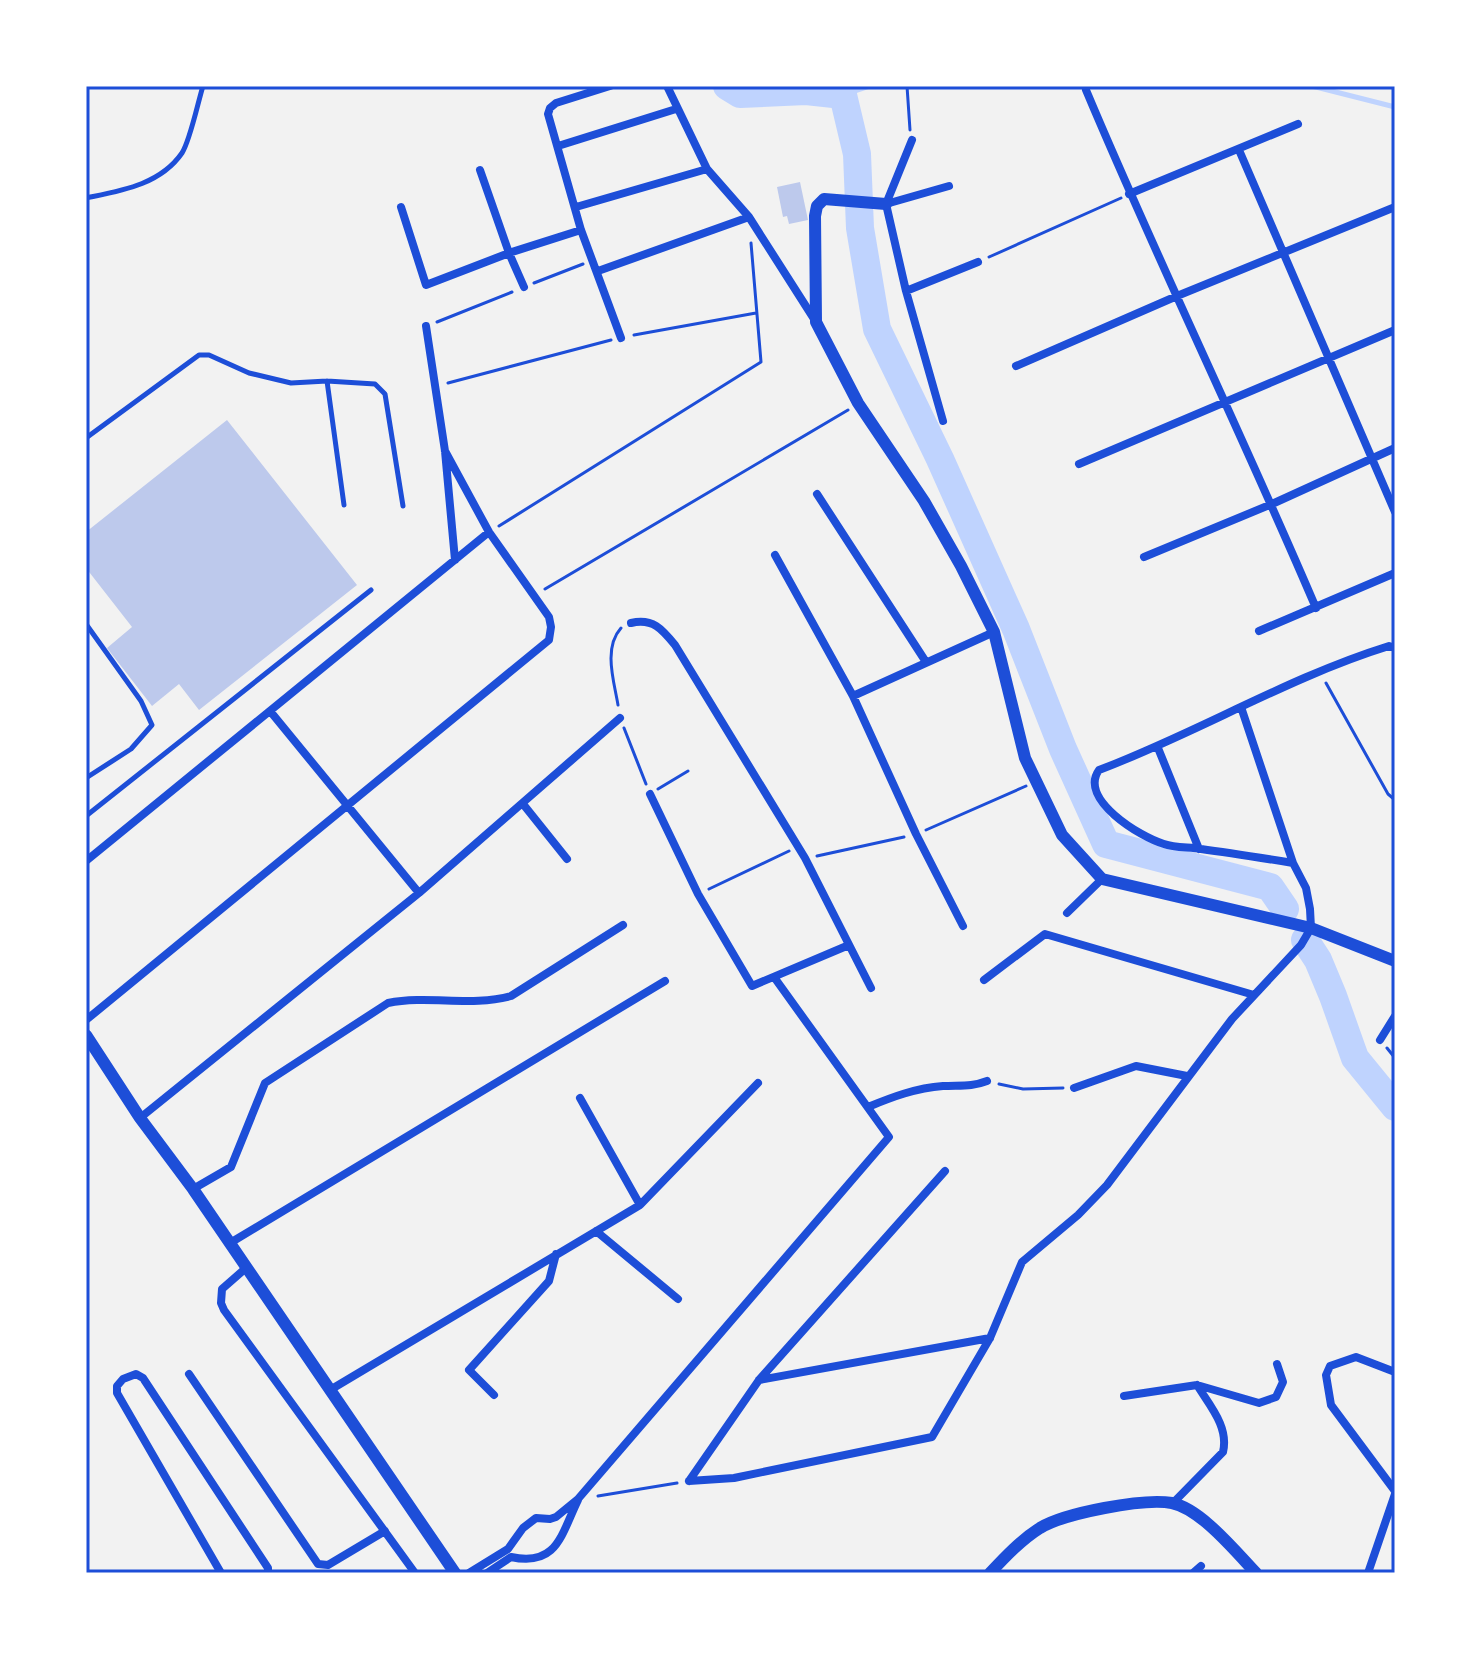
<svg xmlns="http://www.w3.org/2000/svg" width="1481" height="1659" viewBox="0 0 1481 1659" font-family="'Varela Round',sans-serif">
<style>
.lines{fill:none;stroke-linecap:round;stroke-linejoin:round}
.stream{stroke:#bfd3fe;stroke-width:5}
.river{stroke:#bfd3fe;stroke-width:28}
.building{fill:#bdc9ec}
.path{stroke:#1d4ed8;stroke-width:3}
.service{stroke:#1d4ed8;stroke-width:5}
.minor{stroke:#1d4ed8;stroke-width:8}
.tertiary{stroke:#1d4ed8;stroke-width:12}
.neatline{fill:none;stroke:#1d4ed8;stroke-width:3}
</style>
<rect width="100%" height="100%" fill="#f2f2f2"/>
<g class="lines">
<path class="stream" d="M1312,86L1395,107
M843,95L870,86"/>
<path class="river" d="M727,86L740,94L806,91L843,95L857,154L860,228L877,329L940,459L1016,629L1063,749L1106,844L1270,887L1285,909
M1305,940L1318,960L1333,996L1355,1058L1395,1107"/>
</g>
<path class="building" d="M800,182L808,220L789,224L787,216L783,217L777,187Z
M227,420L357,585L199,710L179,684L152,706L107,648L132,627L86,568V532Z"/>
<g class="lines">
<path class="path" d="M907,86L910,130
M989,257L1121,198
M534,283L583,264
M437,322L512,292
M634,335L756,313
M448,383L611,340
M499,526L761,362L751,243
M545,589L848,410
M1326,683L1388,794L1395,800
M618,705C614,681 603,648 621,628
M624,728L646,784
M658,789L688,771
M926,830L1026,786
M817,856L904,837
M709,889L789,851
M1387,1048L1395,1058
M999,1084L1023,1089L1063,1088
M598,1496L677,1483"/>
<path class="service" d="M86,198C120,191 160,185 182,153C190,141 198,102 203,86
M327,381L344,505
M86,438L199,355H209L249,373L291,383L327,381L375,384L385,394L403,506
M86,624L141,701L152,725L131,749L86,778
M86,816L371,590"/>
<path class="minor" d="M610,86L556,103L550,108L548,114L581,230L621,338
M667,86L707,169L749,217L816,322
M1086,90C1159,264 1242,434 1316,608
M912,140L886,204L906,291L943,421
M558,146L676,109
M1239,150L1395,512
M480,170L509,253L524,287
M1129,194L1298,124
M886,204L949,186
M401,207L426,285L509,253L581,230
M576,207L707,169
M598,271L749,217
M906,291L978,262
M426,326L445,451L455,560
M1016,366L1177,296L1395,207
M1079,464L1395,330
M817,494L926,662
M775,555L853,696L916,834L963,926
M1144,557L1272,504L1395,448
M631,623C653,618 662,629 675,645L805,858L871,988
M1259,631L1395,573
M853,696L994,632
M1241,707L1293,863
M270,711L419,893
M1158,748L1199,849
M650,794L698,894L752,986L849,945
M523,804L567,859
M86,861L489,532
M1067,913L1102,879
M984,980L1045,934L1254,995
M86,1020L549,640L551,627L549,617L489,532L445,451
M1380,1040L1395,1016
M1074,1088L1136,1066L1187,1076
M580,1098L640,1205
M868,1107C892,1097 916,1088 943,1086C959,1085 972,1087 987,1081
M140,1118L419,893L620,718
M193,1189L231,1167L265,1083L388,1003C429,995 471,1007 511,996L623,925
M596,1231L678,1299
M230,1243L665,981
M246,1268L222,1289L221,1303L224,1310L415,1573
M1395,1372L1356,1357L1330,1366L1326,1375L1331,1405L1395,1491
M189,1374L318,1564L328,1565L385,1531
M759,1380L990,1338
M330,1390L640,1205L758,1083
M494,1395L469,1370L549,1281L556,1254
M1124,1396L1197,1385L1259,1403L1276,1397L1283,1382L1277,1364
M689,1481L734,1478L932,1437L990,1338L1022,1262L1078,1215L1107,1185L1232,1019L1301,945L1311,928L1310,909L1306,888L1293,863C1262,858 1231,853 1201,849C1189,847 1175,848 1164,844C1140,837 1078,799 1099,770C1197,733 1289,677 1389,646L1395,648
M689,1481L759,1380L945,1171
M1173,1503L1223,1452C1229,1427 1210,1406 1197,1385
M221,1573L117,1393V1386L123,1379L136,1374L143,1378L268,1568V1573
M469,1573L508,1549L523,1528L536,1518L550,1519L556,1517L578,1499L889,1137L774,977
M487,1573L511,1557C557,1567 561,1535 578,1500
M1193,1573L1201,1566
M1368,1573L1395,1494"/>
<path class="tertiary" d="M886,204L824,199L817,206L815,216L816,322L858,403L924,501L961,566L994,632L1025,758L1062,835L1102,879L1311,928L1395,961
M86,1035L140,1118L193,1189L455,1573
M990,1573C1005,1557 1021,1540 1040,1528C1065,1513 1143,1498 1172,1503C1201,1509 1236,1552 1256,1573"/>
</g>
<rect width="1481" height="1659" fill="none" stroke="#ffffff" stroke-width="176"/>
<rect x="88" y="88" width="1305" height="1483" class="neatline"/>
</svg>
